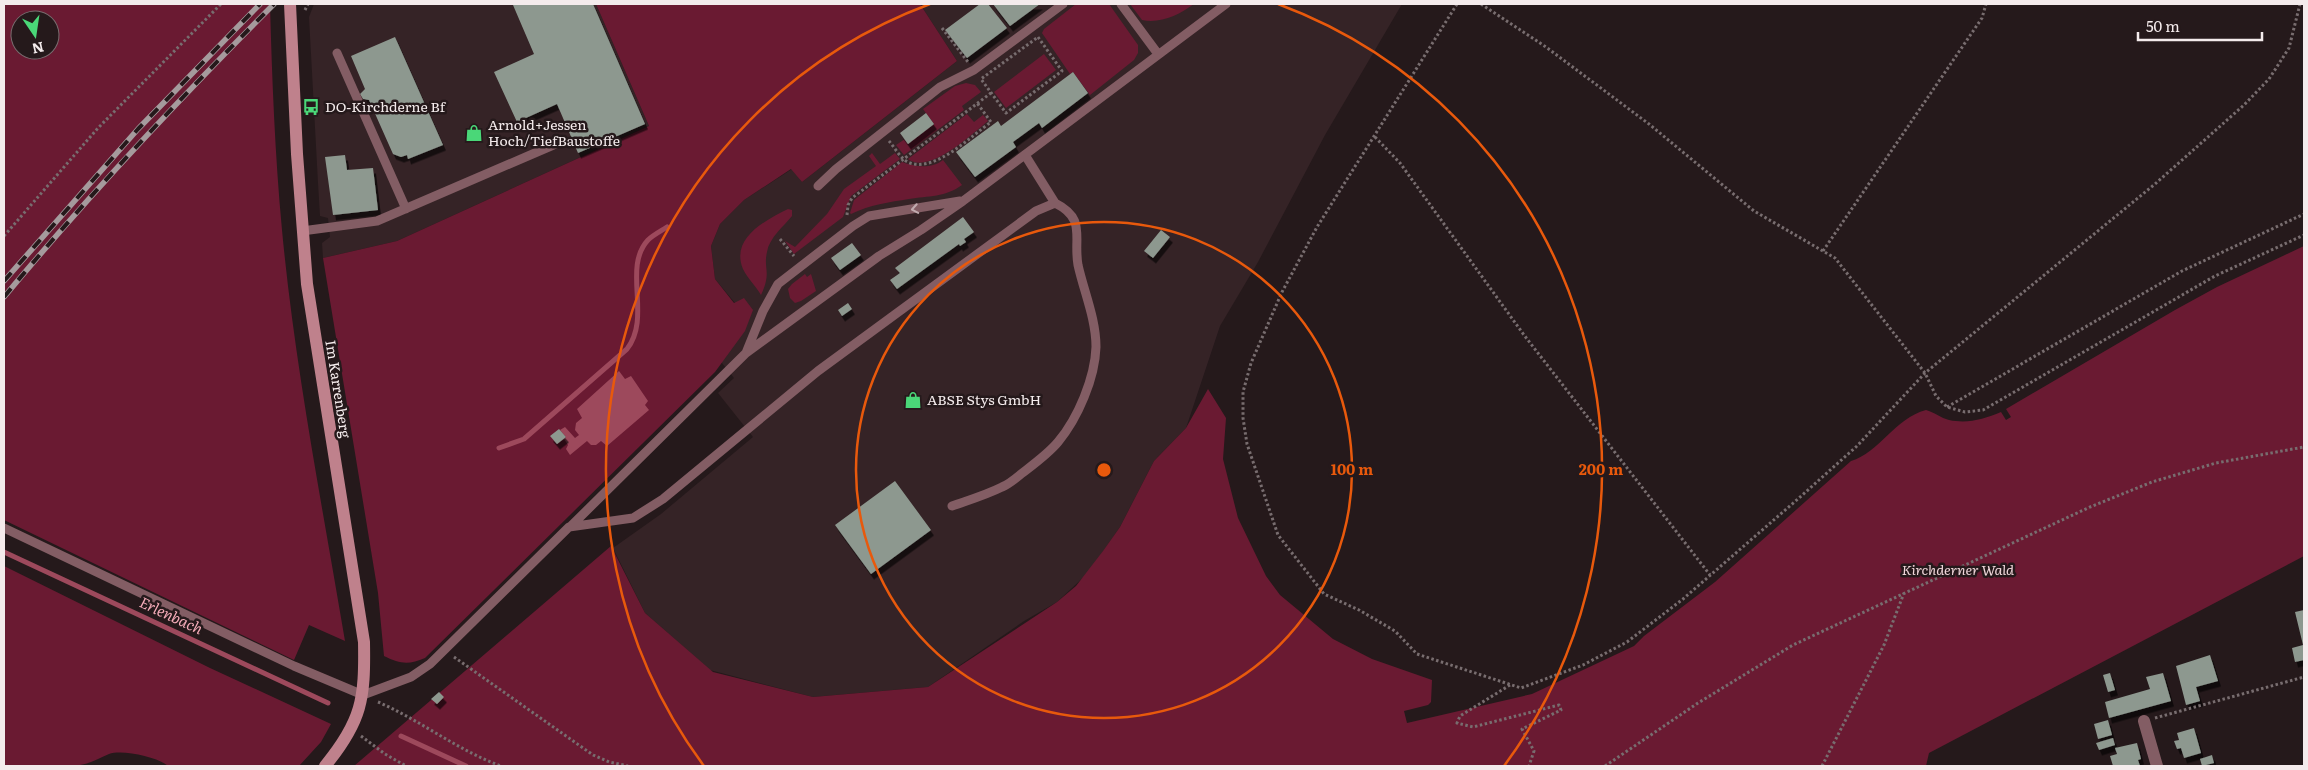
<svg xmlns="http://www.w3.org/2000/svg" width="2308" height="770" viewBox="0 0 2308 770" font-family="Literata,serif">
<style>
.built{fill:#352326}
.green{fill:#6a1a32;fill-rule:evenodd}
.water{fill:#9d495c}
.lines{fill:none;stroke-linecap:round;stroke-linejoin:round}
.stream{stroke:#9d495c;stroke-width:5}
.building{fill:#8d988f;filter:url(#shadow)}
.path{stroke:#786d6f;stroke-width:3;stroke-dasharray:2.5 2.5;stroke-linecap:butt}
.lane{stroke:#835d64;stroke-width:9}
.street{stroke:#835d64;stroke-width:12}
.secondary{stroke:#bf818c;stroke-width:12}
.rail-casing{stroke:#a59b9d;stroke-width:5.5}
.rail{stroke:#25191b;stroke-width:4;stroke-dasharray:11;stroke-linecap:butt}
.oneway{stroke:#c1abaf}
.ring{fill:none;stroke:#e8590c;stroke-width:2.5}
.labels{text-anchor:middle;stroke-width:5;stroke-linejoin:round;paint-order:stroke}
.poi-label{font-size:14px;fill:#f4ebec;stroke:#25191b;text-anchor:start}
.street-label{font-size:14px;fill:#f4ebec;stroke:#25191b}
.park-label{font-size:14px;font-style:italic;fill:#f0d6da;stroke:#25191b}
.water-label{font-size:15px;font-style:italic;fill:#f5acb9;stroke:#25191b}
.centre{fill:#e8590c;stroke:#25191b;stroke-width:2.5}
.ring-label{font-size:15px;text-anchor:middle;font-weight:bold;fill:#e8590c;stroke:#25191b;stroke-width:5;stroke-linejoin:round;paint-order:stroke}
</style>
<defs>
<filter id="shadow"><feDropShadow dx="3" dy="5.5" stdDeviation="0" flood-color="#0009"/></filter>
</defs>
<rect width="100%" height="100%" fill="#25191b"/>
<path class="built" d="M314,4H596L649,126L397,241L323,258L322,243L330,237L328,218L320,216L318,183L309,17Z
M920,4H1402L1325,135L1258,262L1220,326L1186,428L1154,461L1120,527L1088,573L1057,602L1024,621L928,687L813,697L710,670L645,613L613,548L661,514L753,437L718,393L734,378L718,358L735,303L715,279L711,246L720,224L744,200L792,169L802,182L957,61Z"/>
<path class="green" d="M4,4H270C272,79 275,155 282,230C295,368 322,504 345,641L309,625L294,660L4,520ZM20,20H50V50H20Z
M596,4H920L957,61L802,182L791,169L744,200L720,224L711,246L715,279L734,303L744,298L753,310L745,331L715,372L425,658C409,665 400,664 384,656L378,593L323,258L397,241L649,126Z
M1076,4H1109L1138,45V53L1134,60L1090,95L1073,72L1070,74L1042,33L1044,29Z
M1130,4H1194C1179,15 1160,24 1142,20Z
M1044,54L1056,70L1006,108L994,92Z
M966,83L975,85L981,92L962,106L964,110L904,155L896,145L905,139L909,143L934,124L923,109L955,86Z
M967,114L974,122L983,115L988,121C972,134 929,175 908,159Z
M872,153L880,164L895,153L900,159L851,196L843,217L794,254L785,241L795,247L827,214L844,189L876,166L869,156Z
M943,160L962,185C946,197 928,196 909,199C890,202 869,205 851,214L850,213L854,200L902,162C915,167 932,169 943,160Z
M788,209L792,210V216C784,226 769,238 767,252C763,269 772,272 761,295C756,286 747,278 743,269C730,238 766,220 788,209Z
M2304,246V556L1929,753L1926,766H354L611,546L645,613L713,672L813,697L928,687L1057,602L1076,586L1103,551L1120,527L1154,461L1186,428L1208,389L1226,418L1223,459L1238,518L1266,576L1280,595L1333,639L1372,659L1432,680L1431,702L1428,705L1404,711L1407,723L1532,694L1634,646L1644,636L1715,582L1851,461C1879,453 1895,418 1926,410C1934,412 1941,418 1949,420C1968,424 1984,419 2001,412L2006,420L2011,417L2006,409L2175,310L2217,287Z
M805,274L807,277L811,274L816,291L801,301L795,303L790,298L788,289L792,284Z
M4,566L210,668L331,724L321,742L299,766H168C158,757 122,749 109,754C97,759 88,765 73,766C51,768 27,766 4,766Z"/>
<path class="water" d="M619,371L625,379L631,376L648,401L645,405L649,410L607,446L601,441L596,445H591L587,441L570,455L566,449L568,445L564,439L566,437L560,430L565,427L575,438L579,435L575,430L576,423L582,418L577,409Z"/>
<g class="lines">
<path class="stream" d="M499,448L524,439L627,349C652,317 622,268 648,240C653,235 661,231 667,227
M4,552L328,703
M401,736L466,766"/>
</g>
<path class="building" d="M516,4H593L645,124L578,153L557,104L517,122L494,72L534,54L513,5Z
M980,4H988L1007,28L967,58L945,30Z
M993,4H1040L1010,26Z
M395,37L443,145L408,159L407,155L401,157L393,154L369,100L363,99L360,94L365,89L351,56Z
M1073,72L1088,93L1042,128L1039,123L1013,142L1016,147L975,177L956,152L998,121L1001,126Z
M926,113L934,124L908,144L900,133Z
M345,155L347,170L373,168L378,210L333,215L325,157Z
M963,217L974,232L964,239L966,242L960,246L959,244L897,289L890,280L900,273L895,268Z
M1161,230L1170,237L1153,258L1144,251Z
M852,243L861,255L840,270L831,258Z
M848,303L852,309L842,316L838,310Z
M559,429L566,437L557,444L550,436Z
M895,481L931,530L871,574L835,525Z
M2304,610V660L2295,662L2292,648L2303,645L2295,612Z
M2210,655L2218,681L2196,687L2200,701L2186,705L2176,666Z
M2110,673L2115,690L2108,692L2103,675Z
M2163,673L2171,701L2109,718L2105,702L2150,689L2146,677Z
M439,692L444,697L437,704L431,699Z
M2108,720L2112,735L2098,739L2094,724Z
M2194,728L2201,753L2184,758L2181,748L2177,749L2174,741L2179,740L2177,733Z
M2113,738L2115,745L2099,750L2096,743Z
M2137,743L2141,759L2138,760L2140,766H2113L2110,756L2117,754L2115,748Z
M2212,755L2214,763L2202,766L2200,759Z"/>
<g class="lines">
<path class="path" d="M1457,4L1317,227L1282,292L1251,363L1243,392V418L1247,444L1278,535L1324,594L1359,610L1395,631L1417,654L1521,688L1583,665L1627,642L1683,599L1799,498L1857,446L1925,373L2155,184L2244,105L2269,79L2289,48L2300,4
M1481,4L1546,47L1649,124L1754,211L1835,258L1925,373L1936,396L1947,407L1965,412L1983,410L2215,276L2304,235
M305,10L308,4
M942,28L968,62
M1038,37L1062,71L1006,113L981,79Z
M1375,137L1400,163L1524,335L1710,575
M889,141C895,148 901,160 910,163C936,172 971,136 991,122L977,103
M847,215L848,205L852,198L991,93
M4,236L98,128L221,4
M780,239L794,256
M1823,251L1982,18L1986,4
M1947,407L2182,271L2304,214
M454,657L593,755L609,762L628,766
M1510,685L1460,716L1457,723L1473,727L1559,705L1561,710L1522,729L1534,751L1529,766
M378,702C420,720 457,750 501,766
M2155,718L2304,677
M361,736L385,754L406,766
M1605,766L1698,703L1793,645L2090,507L2152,482L2216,463L2304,447
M1822,766L1884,645L1904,593"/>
<path class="lane" d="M1121,4L1158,54
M337,53L406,209
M1025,155L1055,203
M818,186L836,169L940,87L974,70L1063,4
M302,231L377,221L558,143
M746,353L763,311L778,284L853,226L869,216L960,201
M570,527L746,353L879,256L921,230L963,201L1226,4
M4,528L294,666L363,695L411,677L430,664L569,527L633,518L663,499L818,371L1036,211L1055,203C1087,219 1073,237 1078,265C1084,292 1096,319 1096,347C1095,378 1078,418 1058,442C1048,454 1034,464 1021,474C1015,479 1009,484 1002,487C986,495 969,500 952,506"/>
<path class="street" d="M2144,721L2157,766"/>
<path class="secondary" d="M290,4L297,154L307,284L364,642C365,699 362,721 325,766"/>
<g class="rail-casing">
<path id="rail" d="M4,281L138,129L260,4
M4,297C89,195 180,98 274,4"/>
</g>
<use href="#rail" class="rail"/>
</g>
<defs><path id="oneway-chevron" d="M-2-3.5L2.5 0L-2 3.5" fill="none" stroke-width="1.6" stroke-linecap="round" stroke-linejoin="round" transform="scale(1.25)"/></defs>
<use class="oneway" href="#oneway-chevron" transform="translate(915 209) rotate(170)"/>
<g class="ring">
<circle cx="1104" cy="470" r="248"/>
<path d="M704 766A497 497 0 0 1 930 4M1278 4A497 497 0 0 1 1504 766"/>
</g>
<defs>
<g id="bus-bare" transform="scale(1.35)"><path d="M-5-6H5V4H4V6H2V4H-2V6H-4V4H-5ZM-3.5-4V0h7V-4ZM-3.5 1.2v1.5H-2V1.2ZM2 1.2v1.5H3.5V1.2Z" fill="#4ad778" stroke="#25191b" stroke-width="2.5" paint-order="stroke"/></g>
<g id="shop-bare" transform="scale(1.35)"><path d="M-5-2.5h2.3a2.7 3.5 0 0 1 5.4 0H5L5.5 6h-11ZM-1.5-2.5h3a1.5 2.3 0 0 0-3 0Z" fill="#4ad778" stroke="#25191b" stroke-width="2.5" paint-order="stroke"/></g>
</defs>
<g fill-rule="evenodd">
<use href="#bus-bare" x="311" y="107"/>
<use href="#shop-bare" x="474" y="133"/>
<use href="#shop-bare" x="913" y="400"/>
</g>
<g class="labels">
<g class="poi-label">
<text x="325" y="112">DO-Kirchderne Bf</text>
<text x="488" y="130">Arnold+Jessen<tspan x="488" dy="16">Hoch/TiefBaustoffe</tspan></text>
<text x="927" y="405">ABSE Stys GmbH</text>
</g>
<g class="street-label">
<text transform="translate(338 389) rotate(81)" y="5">Im Karrenberg</text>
</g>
<g class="park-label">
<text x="1958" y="575">Kirchderner Wald</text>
</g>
<g class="water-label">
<text transform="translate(171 616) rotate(25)" y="5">Erlenbach</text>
</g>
</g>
<circle cx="1104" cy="470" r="8" class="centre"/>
<g class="ring-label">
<text x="1352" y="475">100 m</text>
<text x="1601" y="475">200 m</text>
</g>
<rect width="2308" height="770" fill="none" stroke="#f4ebec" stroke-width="10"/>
<g transform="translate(35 35) rotate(167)"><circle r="24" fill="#25191b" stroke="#786d6f"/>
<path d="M0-4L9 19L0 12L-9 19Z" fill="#4ad778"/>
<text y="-8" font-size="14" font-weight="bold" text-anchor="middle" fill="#f4ebec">N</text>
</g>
<path d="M2138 32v8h124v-8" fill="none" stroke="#f4ebec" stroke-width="2.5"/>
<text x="2146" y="32" font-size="15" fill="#f4ebec" stroke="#25191b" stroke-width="4" paint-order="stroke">50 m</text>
</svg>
